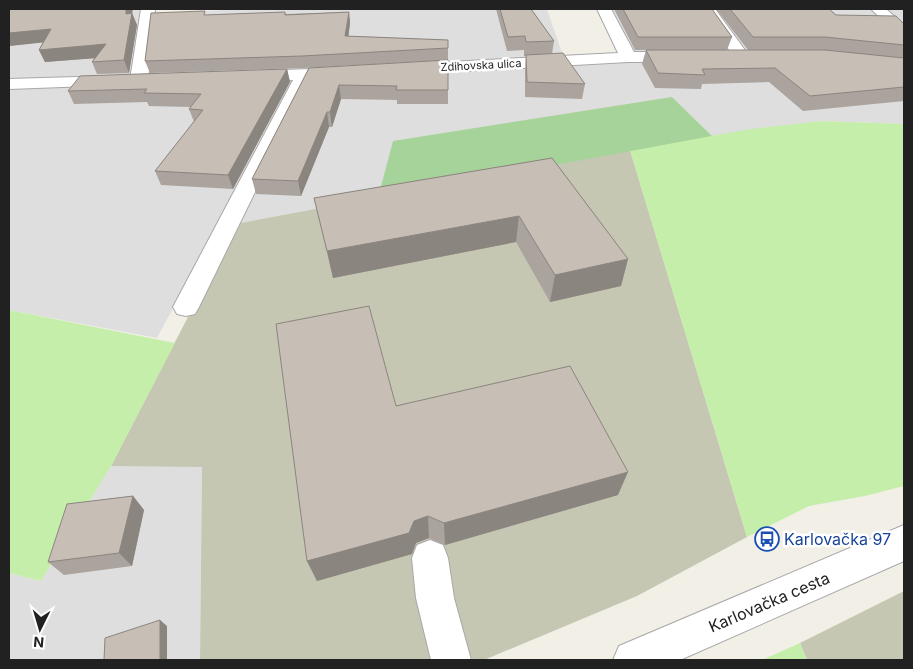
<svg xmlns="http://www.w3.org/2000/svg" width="913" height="669" viewBox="0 0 913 669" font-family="Inter,sans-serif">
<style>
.residential{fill:#dfdede}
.construction{fill:#c5c7b2}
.grass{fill:#c6eeab}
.forest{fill:#a6d399}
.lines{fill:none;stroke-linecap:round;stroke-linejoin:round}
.minor-casing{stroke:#a8a8a8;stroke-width:2}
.minor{fill:#fff;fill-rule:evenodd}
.wall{fill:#aba39d}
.shaded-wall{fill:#8b857f}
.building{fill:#c7beb6;stroke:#8b857f}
.labels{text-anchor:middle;stroke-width:5;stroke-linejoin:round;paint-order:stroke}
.far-street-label{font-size:11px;fill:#212121;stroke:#fff}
.near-transit-label{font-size:16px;fill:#164399;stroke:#fff;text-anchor:start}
.near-street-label{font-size:16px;fill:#212121;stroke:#fff}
</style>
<rect width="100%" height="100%" fill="#f2efe7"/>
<path class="residential" d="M9,9H156V14L244,9H547L566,65L635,61L607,9H904V124L821,121L712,136L672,97L378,198L216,228L157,338L9,310Z
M111,466H202L200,660H9V573L41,581Z"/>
<path class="construction" d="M630,150L747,537L637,596L484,660H200L202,467L111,466L236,224Z
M904,591V660H807L800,643Z"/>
<path class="grass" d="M821,121L904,124V486L865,496L809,506L747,537L630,150L751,129Z
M9,310L175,343L111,466L41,581L9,573Z
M800,643L807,660H762Z"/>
<path class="forest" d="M672,97L712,136L378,198L393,141Z"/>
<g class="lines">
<g class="minor-casing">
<path id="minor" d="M141,9H155L148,80L145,84H133L130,80Z
M597,9H611L634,52H681L687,54L689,57L687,60L681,62H628L412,74L406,73L404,69L406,65L412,64L618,53Z
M701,9H715L750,57L748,60H736Z
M871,9H886L904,25V37L899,36Z
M341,68L347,69L349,73L347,77L310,79L199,307L195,314L186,316L177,314L173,307L293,80L252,81L246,80L244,76L246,72L252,71Z
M111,76L117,77L120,81L117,85L9,89V79Z
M904,525V561L680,660H613L619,646Z
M430,540L443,545L448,558L454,598L471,660H431L416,598L412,558L417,545Z"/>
</g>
<use href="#minor" class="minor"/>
</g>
<path class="wall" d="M9,9L132,13L137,25L129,73L97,74L92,62L94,58L45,62L39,50L43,42L9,46Z
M496,9H531L554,41L552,54L585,84L582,99L525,97V70L526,56H524V50L507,51Z
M614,9H712L732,37L727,50H748L716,9H829L836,15L904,24V101L803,111L769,82L702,84L701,89L655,88L642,64L646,50H635Z
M285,12L286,14L349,12L350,23L348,36L448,40V60L304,68L150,73L145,61L207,15Z
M448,60V104H397V100L341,99L332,127H329L301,196L256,194L252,179L309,68Z
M287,69L290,82L233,189L161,185L155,171L194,122L189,109L191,107L149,106L147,102L74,104L68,91Z
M552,158L628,259L621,286L550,302L516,242L333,278L314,198Z
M396,406L618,495L445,545L429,538L416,543L412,554L317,581L307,561Z
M133,496L144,510L132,566L64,575L48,562Z"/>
<path class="shaded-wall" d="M126,9H133L130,24L132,13L137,25L129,73L124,60Z
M349,12L350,23L347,48L345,36Z
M51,29L57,41L9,46V33Z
M106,44L111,57L45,62L39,50Z
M287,69L290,82L233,189L228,175Z
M339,85L341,99L332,127L330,112Z
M327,112L329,127L301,196L298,181Z
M519,216L516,242L333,278L327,251Z
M628,259L621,286L550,302L555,275Z
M628,472L618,495L445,545L444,523Z
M133,496L144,510L132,566L119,553Z
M428,516L429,538L416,543L412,554L317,581L307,561Z
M160,620L167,626V660H160Z"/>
<path class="building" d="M9,9H126V14L132,13L124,60L92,62L106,44L39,50L51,29L9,33Z
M500,9H531L554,41L526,42L525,36L508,37Z
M623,9H712L732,37H638Z
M730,9H829L836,15L896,16L904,24V45L825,37H753Z
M205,11L204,15L285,12V15L349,12L345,36L448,40V48L302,56L145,61L151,13Z
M646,50H825L904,58V87L810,96L775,68L702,69L705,75L658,73Z
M563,53L585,84L527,82L526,55Z
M448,60V90H396L397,86L339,85L330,112H327L298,181L252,179L309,68Z
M287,69L228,175L155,171L203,110L189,109L201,94L144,93L147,89L68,91L80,76Z
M552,158L628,259L555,275L519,216L327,251L314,198Z
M369,306L396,406L570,366L628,472L444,523L428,516L414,521L409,533L307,561L276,324Z
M133,496L119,553L48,562L67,504Z
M160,620V660H104L105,638Z"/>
<defs>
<g id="bus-ring" transform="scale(1.25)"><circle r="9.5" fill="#fff" stroke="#1a4fb4" stroke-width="1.5"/><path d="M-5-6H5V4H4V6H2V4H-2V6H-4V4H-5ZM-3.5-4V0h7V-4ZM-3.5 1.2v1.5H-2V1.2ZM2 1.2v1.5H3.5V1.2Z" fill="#1a4fb4"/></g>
</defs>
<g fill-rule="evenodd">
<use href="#bus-ring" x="767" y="539"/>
</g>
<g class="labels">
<g class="far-street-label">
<text transform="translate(481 65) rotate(-3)" y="4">Zdihovska ulica</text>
</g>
<g class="near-transit-label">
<text x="784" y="545">Karlovačka 97</text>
</g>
<g class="near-street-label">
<text transform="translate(769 602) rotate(-23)" y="6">Karlovačka cesta</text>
</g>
</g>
<rect width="913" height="669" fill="none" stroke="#212121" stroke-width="20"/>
<g transform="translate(40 629) rotate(185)" stroke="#ffffff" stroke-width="4" paint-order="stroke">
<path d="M0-4L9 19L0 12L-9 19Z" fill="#212121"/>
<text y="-8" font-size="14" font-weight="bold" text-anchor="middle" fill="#212121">N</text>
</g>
</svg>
